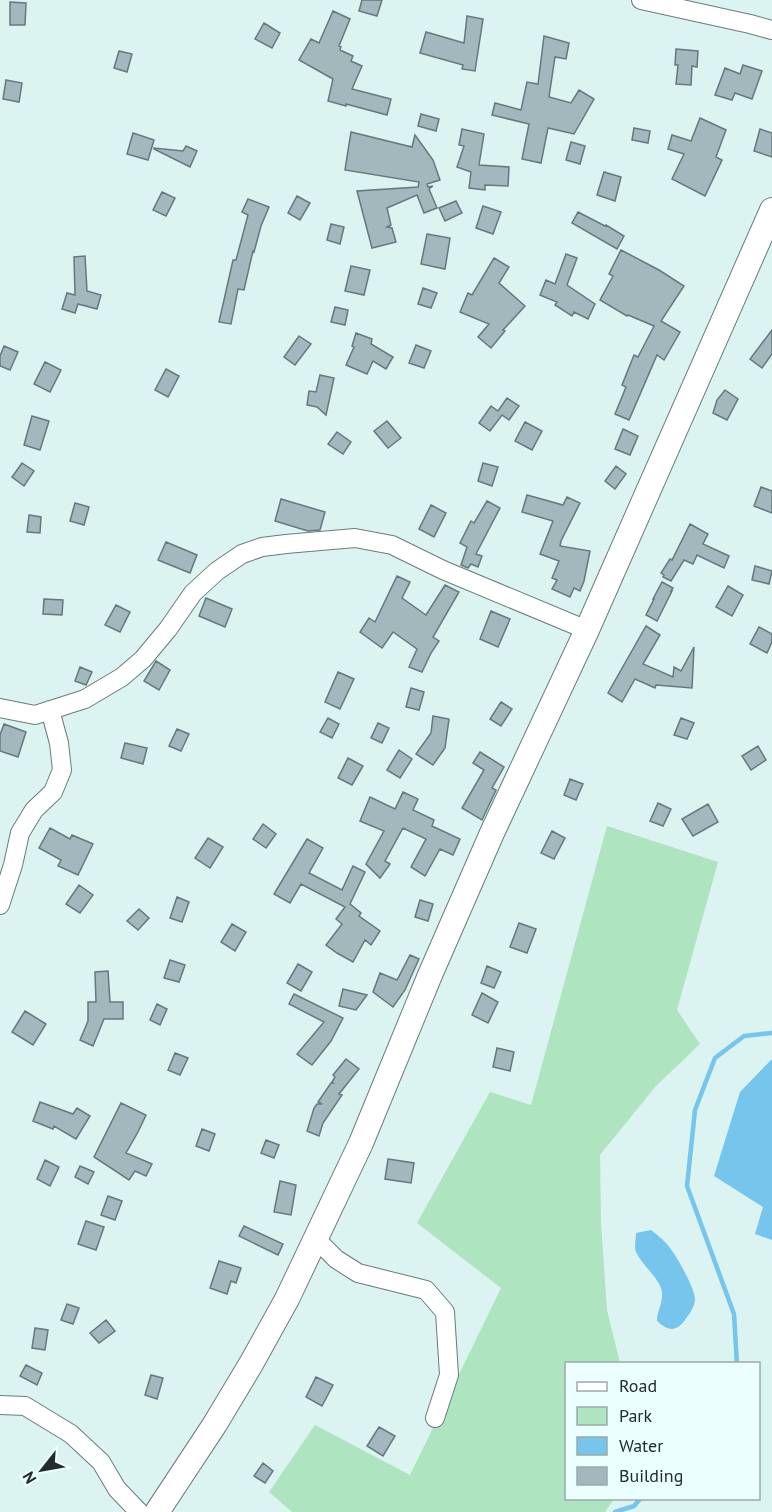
<svg xmlns="http://www.w3.org/2000/svg" width="772" height="1512" viewBox="0 0 772 1512" font-family="'PT Sans',sans-serif">
<style>
.green{fill:#aee4bf}
.water{fill:#75c5ec}
.lines{fill:none;stroke-linecap:round;stroke-linejoin:round}
.stream{stroke:#75c5ec;stroke-width:4.5}
.building{fill:#a2b8bd;stroke:#64797d;stroke-width:1.5}
.street-casing{stroke:#677d7c;stroke-width:20}
.secondary-casing{stroke:#677d7c;stroke-width:26}
.street{stroke:#fff;stroke-width:18}
.secondary{stroke:#fff;stroke-width:24}
</style>
<rect width="100%" height="100%" fill="#dbf3f1"/>
<path class="green" d="M607,826L718,862L677,1010L700,1044L655,1087L600,1155L601,1223L607,1310L620,1363L566,1364V1498L614,1499L605,1512H292L269,1492L315,1425L410,1475L501,1288L417,1223L490,1092L531,1105Z"/>
<path class="water" d="M772,1059V1240L755,1234L763,1207L714,1176L740,1092Z
M651,1230C656,1234 661,1238 665,1242C674,1250 696,1290 695,1300C694,1307 691,1312 687,1317C678,1331 670,1333 657,1321C657,1310 665,1300 661,1288C656,1275 642,1265 636,1252C634,1247 636,1239 636,1233Z"/>
<g class="lines">
<path class="stream" d="M737,1364L734,1314L687,1186L695,1110L715,1058L744,1036L772,1033
M615,1512L634,1506L641,1498"/>
</g>
<path class="building" d="M362,0H382L377,16L359,11Z
M10,2L26,3L25,25H10Z
M333,11L350,19L339,46L341,47L340,50L353,56L351,61L362,66L352,89L391,99L387,115L346,104V106L328,101L333,79L299,60L311,39L319,43Z
M467,16L483,19L475,71L462,69L463,65L420,53L426,32L464,43Z
M264,23L280,33L272,48L255,39Z
M544,36L569,43L566,59L555,57L549,97L571,103L579,90L594,99L574,134L548,128L541,163L522,159L529,124L492,115L495,103L521,110L527,82L538,84Z
M676,49L698,51L697,67L692,66L691,85L676,84L678,65H675Z
M119,51L132,54L127,72L114,68Z
M743,65L762,71L752,99L735,93L732,100L715,95L725,68L740,74Z
M6,80L22,83L19,102L3,99Z
M421,114L439,119L436,131L418,126Z
M700,118L726,130L716,157L722,160L705,196L672,179L684,154L668,149L672,135L691,141Z
M634,128L650,131L648,143L632,140Z
M462,129L484,134L479,165L509,167L508,186L485,185V190L469,188L471,172L457,167L464,146L459,145Z
M760,129L772,133V157L754,151Z
M351,132L412,147L415,135L433,160L440,180L427,184L428,187L433,186L429,189L437,208L424,213L417,195L387,208L391,225L387,227L392,228L396,242L372,248L357,191L418,187L419,182L345,170Z
M133,133L154,140L148,160L127,154Z
M571,142L585,146L580,164L566,160Z
M186,146L197,151L190,167L154,149V148L183,151Z
M604,172L621,177L615,201L597,195Z
M162,192L175,198L166,216L153,210Z
M297,196L310,203L300,220L288,213Z
M248,199L269,207L261,226L254,252L253,251L244,290L238,289L231,324L219,322L233,260H236L248,215L242,212Z
M456,201L462,213L445,221L439,208Z
M483,206L501,212L493,234L476,228Z
M578,212L605,226L606,225L624,236L617,249L572,223Z
M331,224L344,227L340,244L327,240Z
M427,234L450,238L445,269L421,264Z
M621,250L659,270L684,286L661,321L680,332L664,360L657,355L629,420L615,414L626,387L622,385L634,355L638,357L654,326L628,315L627,316L600,300L613,276L609,274Z
M566,254L577,258L567,285L595,304L588,319L574,312L572,316L555,305L557,302L540,295L546,280L555,284Z
M85,256L87,291L101,295L97,309L78,304L75,313L62,309L67,293L75,295L74,257Z
M494,258L509,267L499,283L525,306L503,330L505,331L491,348L478,337L489,324L460,312L468,293L472,295Z
M351,266L370,270L364,295L345,291Z
M423,288L437,293L431,308L418,304Z
M335,307L348,310L345,325L331,322Z
M772,330V354L762,368L750,359Z
M356,333L372,339L371,344L393,357L386,369L373,361L367,374L346,365L354,347L352,346Z
M299,336L311,344L295,365L284,357Z
M416,345L431,351L424,368L409,363Z
M4,346L18,352L10,370L0,366V356Z
M45,362L61,370L50,392L34,384Z
M166,369L179,376L168,397L155,390Z
M320,375L334,378L326,415L317,407L307,405L309,391L316,392Z
M725,390L738,399L727,420L713,413L717,400Z
M507,398L519,406L509,420L502,415L490,431L479,423L491,406L498,411Z
M32,416L49,421L40,450L24,445Z
M387,421L401,438L388,448L374,431Z
M525,422L542,431L532,450L515,441Z
M623,429L638,436L630,455L615,449Z
M337,432L351,442L343,454L328,444Z
M22,463L34,471L24,486L12,477Z
M483,463L498,467L492,486L478,481Z
M616,466L626,474L615,489L605,481Z
M761,487L772,491V513L754,506Z
M527,495L563,505L567,497L580,503L561,541L560,546L590,551L584,581L580,591L574,588L570,597L552,589L557,580L552,578L559,561L540,554L553,521L522,512Z
M281,499L325,512L320,530L308,531L275,521Z
M487,501L500,508L476,554L482,556L478,567L471,564L468,568L461,565L467,547L460,543L471,521L474,523Z
M75,503L89,507L84,525L70,521Z
M431,505L446,513L434,537L419,529Z
M29,515L41,517L40,533L27,532Z
M690,524L708,534L703,544L729,556L724,568L697,555L693,564L684,560L671,581L663,577L664,575L661,573L670,559L672,560Z
M166,542L197,555L190,573L158,560Z
M755,566L772,571L769,584L752,580Z
M397,576L410,582L402,598L426,615L445,585L459,592L433,637L439,641L431,653L422,672L409,667L417,649L393,632L382,648L360,632L369,618L375,622Z
M662,582L673,588L671,591H672L657,621L646,615L654,599H653Z
M728,586L743,595L732,616L716,607Z
M206,598L232,609L225,627L199,616Z
M44,599L63,600L62,615L43,614Z
M116,605L130,612L120,632L105,625Z
M491,611L510,619L498,647L480,639Z
M646,626L660,635L643,664L673,677L674,667L681,671L694,647L692,688L656,685L655,688L635,679L622,702L608,693Z
M759,627L772,634V642L767,653L750,644Z
M156,661L170,670L159,690L144,681Z
M80,667L92,672L86,685L75,681Z
M338,672L354,679L340,709L325,702Z
M411,688L424,692L419,710L406,707Z
M501,702L512,709L501,726L490,719Z
M433,716L449,719L445,748L433,765L416,754L431,733Z
M328,718L339,724L332,738L320,732Z
M681,718L694,723L687,739L674,735Z
M378,723L389,728L382,743L371,738Z
M4,724L26,732L18,757L0,751V735Z
M177,729L189,734L181,751L169,746Z
M125,743L147,748L143,764L121,758Z
M758,746L766,760L751,770L742,756Z
M399,750L412,759L400,778L387,770Z
M480,752L504,767L492,788L496,790L482,820L462,808L484,770L473,763Z
M348,758L363,766L352,785L338,778Z
M570,779L583,784L576,800L564,795Z
M403,792L418,799L413,810L434,820L432,826L460,839L453,855L440,849L425,876L411,867L426,839L403,828L385,861L390,864L380,878L366,864L384,831L360,821L370,797L395,809Z
M658,803L671,809L663,826L650,821Z
M708,804L718,822L693,836L682,819Z
M263,824L276,834L266,848L253,839Z
M50,828L70,839L72,835L93,844L78,875L58,866L61,860L39,848Z
M552,831L565,838L554,859L541,853Z
M208,838L223,847L210,868L195,858Z
M307,839L323,848L309,873L342,890L353,866L365,872L350,904L361,913L359,916L380,931L371,945L365,940L353,962L337,953L326,945L342,924L336,919L345,907L301,884L290,903L274,894Z
M79,885L93,895L80,913L66,904Z
M177,897L189,902L182,922L170,918Z
M420,900L433,904L428,921L415,917Z
M139,909L149,918L138,930L127,921Z
M519,923L536,929L527,953L510,947Z
M232,924L246,932L235,951L221,942Z
M410,955L419,959L405,990L393,1007L373,992L380,973L397,980Z
M170,960L185,965L179,982L164,978Z
M298,964L312,972L301,991L287,983Z
M487,966L501,972L494,988L481,983Z
M108,971L110,1002H123V1019H104L93,1046L80,1040L88,1021V1002H96L95,972Z
M343,989L367,995L356,1010L339,1006Z
M482,993L498,1002L488,1023L472,1015Z
M294,994L343,1018L331,1041L312,1065L297,1054L324,1022L289,1004Z
M157,1004L167,1009L160,1025L150,1020Z
M25,1011L46,1024L33,1045L12,1032Z
M497,1048L514,1052L510,1071L493,1067Z
M175,1053L188,1058L180,1075L168,1070Z
M346,1059L359,1069L339,1094L342,1095L323,1123L319,1136L307,1131L314,1108L317,1104H322L318,1102L331,1083H333L332,1082L335,1077L333,1075Z
M40,1102L73,1114L77,1108L90,1116L76,1139L54,1126L53,1129L33,1121Z
M121,1103L146,1115L138,1132L126,1153L152,1164L146,1176L135,1171L129,1180L94,1157Z
M202,1129L215,1134L209,1151L196,1146Z
M266,1140L279,1145L274,1158L261,1153Z
M388,1159L414,1163L411,1183L385,1179Z
M45,1160L59,1167L50,1186L37,1179Z
M80,1166L94,1172L88,1184L75,1177Z
M280,1181L296,1185L291,1215L274,1212Z
M108,1196L122,1201L115,1220L101,1215Z
M86,1221L104,1227L96,1250L78,1244Z
M244,1226L283,1244L278,1255L239,1236Z
M219,1261L241,1268L236,1283L231,1281L227,1294L210,1288Z
M67,1304L79,1308L73,1324L61,1320Z
M106,1320L115,1331L99,1343L90,1333Z
M35,1328L48,1330L45,1350L32,1348Z
M26,1365L42,1373L37,1385L20,1376Z
M151,1375L163,1378L157,1399L145,1395Z
M316,1377L333,1385L322,1406L306,1397Z
M379,1427L395,1436L383,1456L367,1446Z
M263,1463L273,1471L265,1483L254,1476Z"/>
<g class="lines">
<g class="street-casing">
<path id="street" d="M641,0L750,24L772,30
M0,708L35,715L85,699L122,677L143,659L168,629L193,593L217,571L242,554L262,547L286,544L355,538L392,545L443,570L587,630
M0,905L13,865L20,833L34,810L53,792L62,770L59,743L50,710
M315,1238L336,1259L358,1273L426,1290L445,1312L449,1375L435,1418
M0,1405L25,1406L71,1434L101,1462L117,1489L139,1512"/>
</g>
<g class="secondary-casing">
<path id="secondary" d="M157,1512L215,1424L251,1364L287,1299L361,1143L430,975L492,833L587,630L772,210"/>
</g>
<use href="#street" class="street"/>
<use href="#secondary" class="secondary"/>
</g>
<rect x="565" y="1362" width="195" height="138" fill="#ebfffe" stroke="#9babaa" stroke-width="1.5"/>
<rect x="577" y="1382" width="30" height="9" fill="#ffffff" stroke="#9babaa" stroke-width="1.5"/>
<text x="619" y="1392" font-size="18" fill="#222c2b">Road</text>
<rect x="577" y="1407" width="30" height="18" fill="#aee4bf" stroke="#9babaa" stroke-width="1.5"/>
<text x="619" y="1422" font-size="18" fill="#222c2b">Park</text>
<rect x="577" y="1437" width="30" height="18" fill="#75c5ec" stroke="#9babaa" stroke-width="1.5"/>
<text x="619" y="1452" font-size="18" fill="#222c2b">Water</text>
<rect x="577" y="1467" width="30" height="18" fill="#a2b8bd" stroke="#9babaa" stroke-width="1.5"/>
<text x="619" y="1482" font-size="18" fill="#222c2b">Building</text>
<g transform="translate(42 1470) rotate(239)" stroke="#ebfffe" stroke-width="4.5" paint-order="stroke">
<path d="M0-4.5L10 22L0 15L-10 22Z" fill="#222c2b"/>
<text y="-9" font-size="16" font-weight="bold" text-anchor="middle" fill="#222c2b">N</text>
</g>
</svg>
